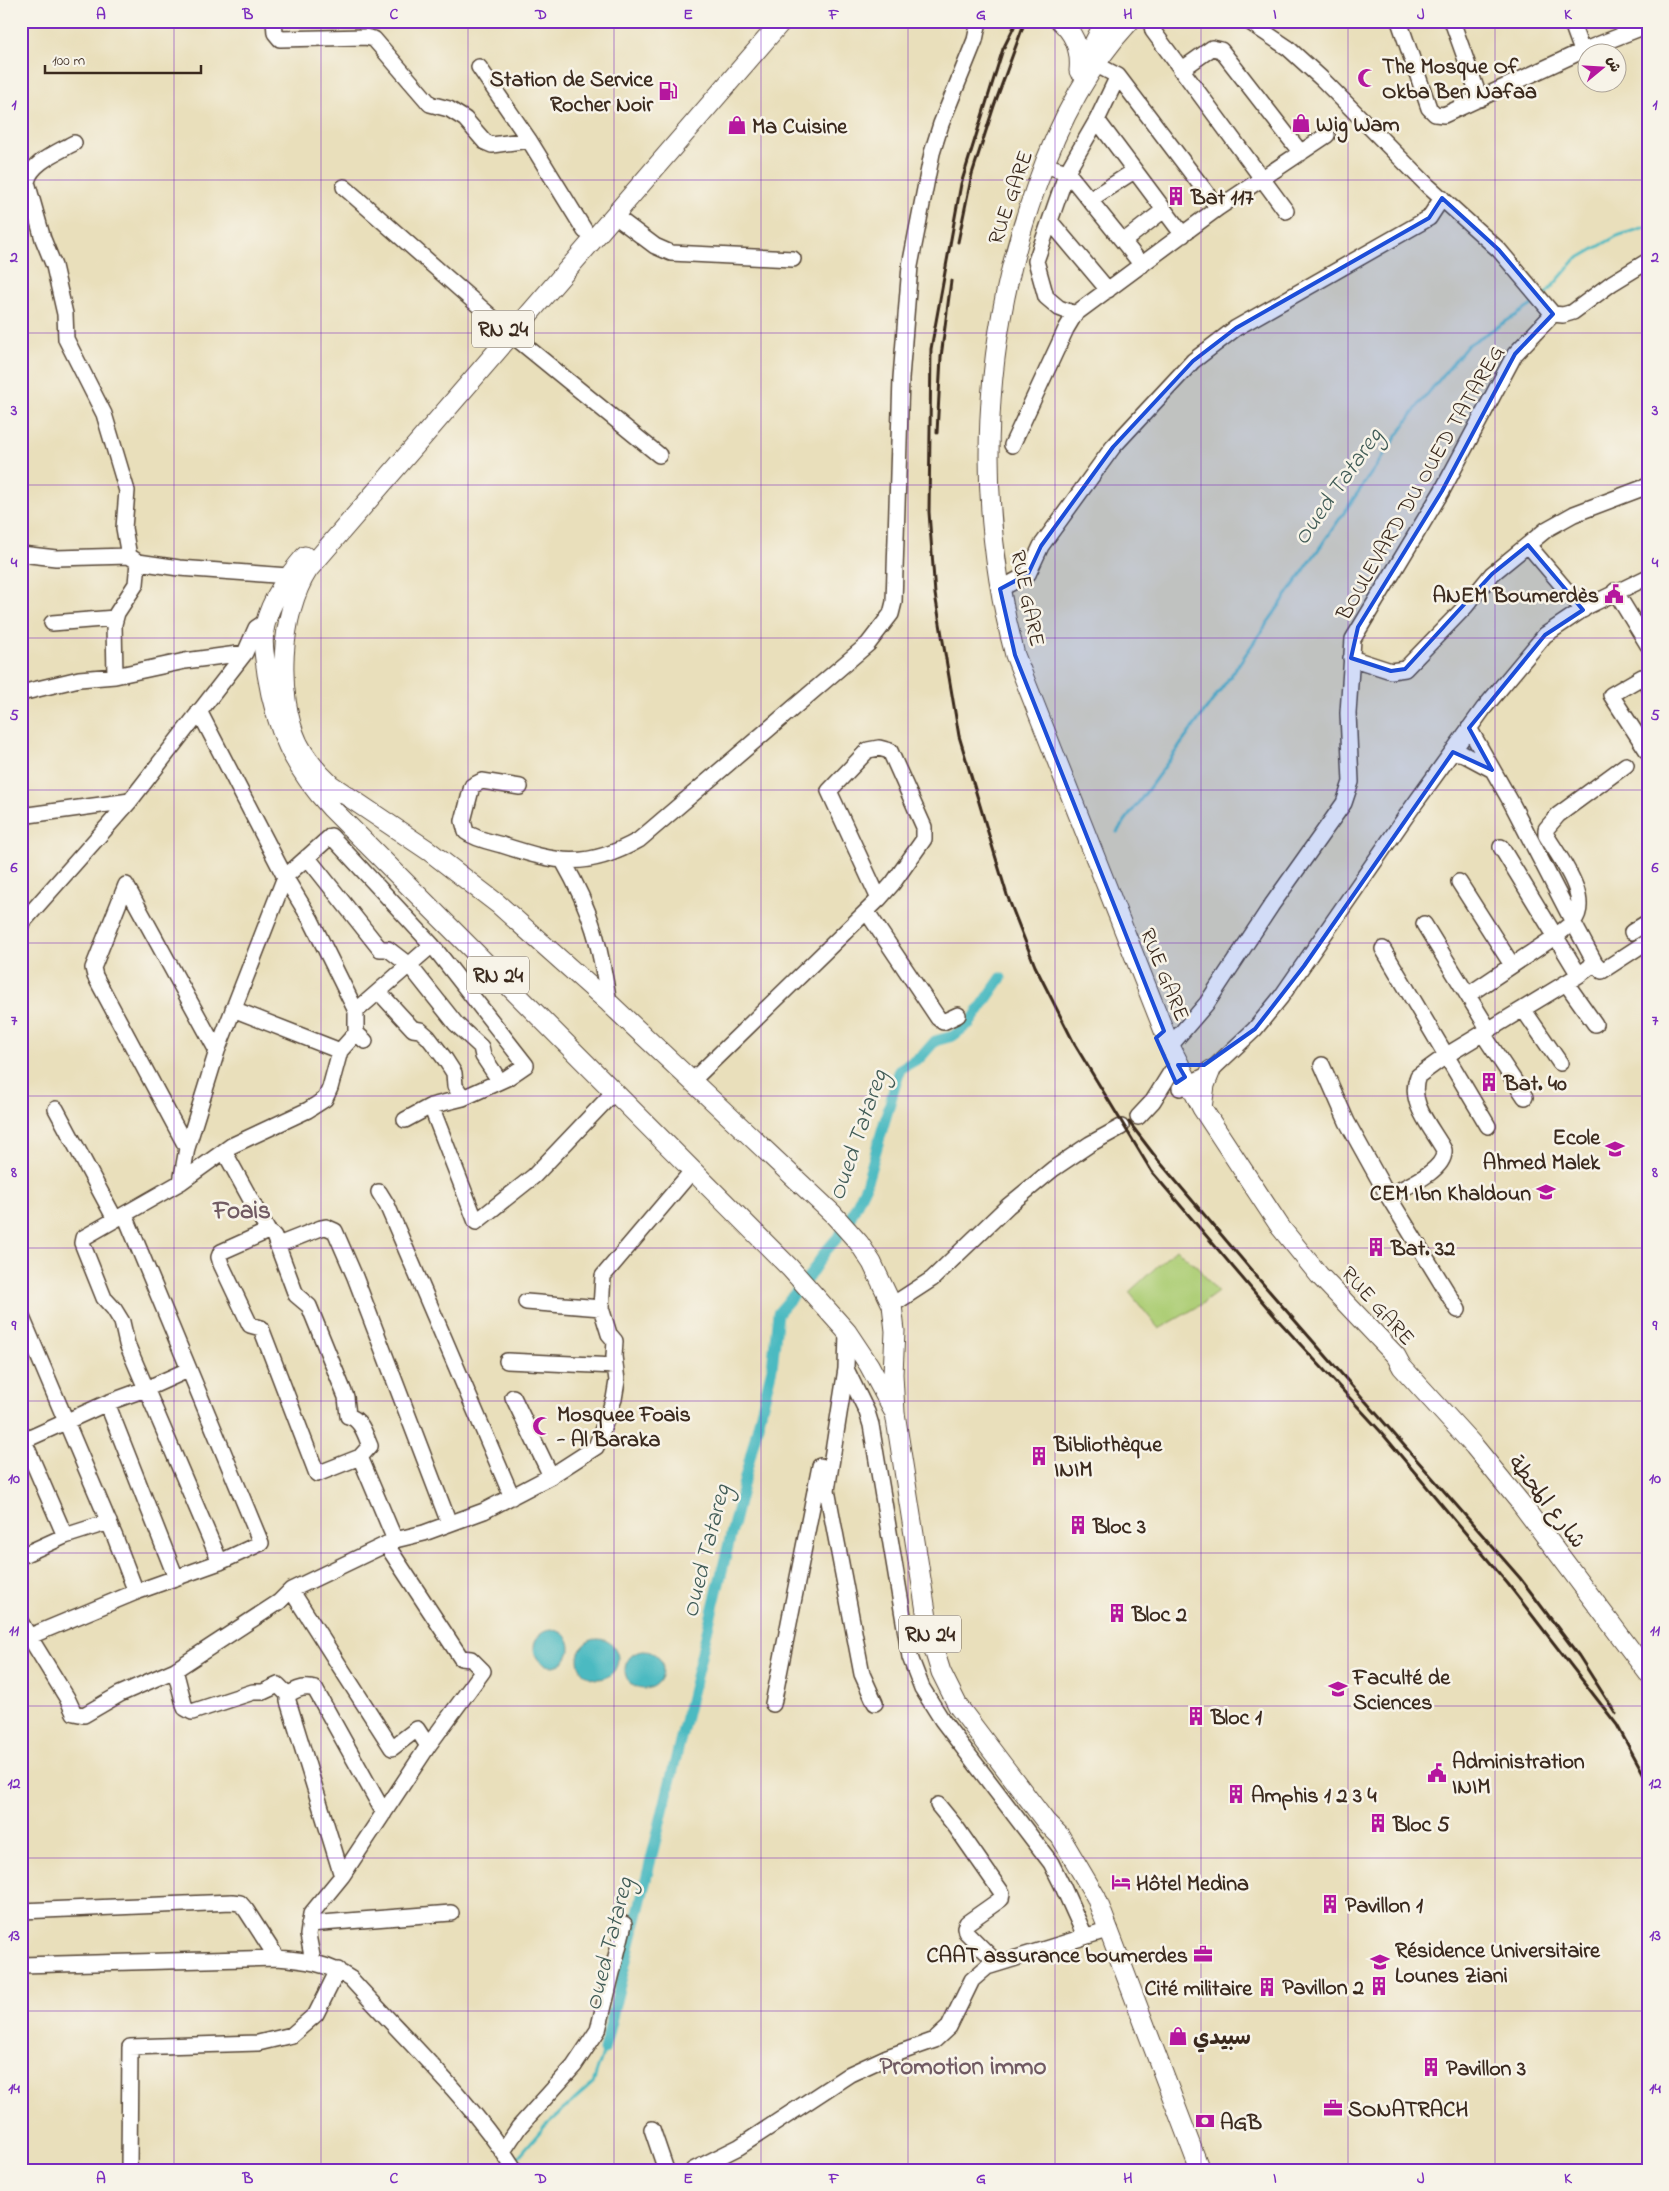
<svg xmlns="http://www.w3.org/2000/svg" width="1669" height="2191" viewBox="0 0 1669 2191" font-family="'Indie Flower','Playpen Sans Arabic',sans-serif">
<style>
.green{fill:#adce76;stroke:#747c4a}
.water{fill:#4bbac1;stroke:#437270}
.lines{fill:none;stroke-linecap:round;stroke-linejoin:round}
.stream{stroke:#4bbac1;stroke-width:3}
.canal{stroke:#4bbac1;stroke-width:11}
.minor-casing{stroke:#554536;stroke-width:18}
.major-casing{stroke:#554536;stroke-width:21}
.minor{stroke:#fff;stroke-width:15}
.major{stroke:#fff;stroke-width:19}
.rail{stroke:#3b2a1e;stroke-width:3}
.marked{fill:#1d4ed8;fill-opacity:0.2;stroke:#1d4ed8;stroke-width:4;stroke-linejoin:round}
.grid{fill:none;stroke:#7b2cbf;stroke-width:1;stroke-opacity:0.55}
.labels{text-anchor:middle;stroke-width:5;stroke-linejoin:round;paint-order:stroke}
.shield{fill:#f7f3e8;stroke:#73665b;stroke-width:1}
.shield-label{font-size:21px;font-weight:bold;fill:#3b2a1e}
.poi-label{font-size:22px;font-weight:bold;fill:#3b2a1e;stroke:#f7f3e8;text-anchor:start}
.street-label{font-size:22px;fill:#3b2a1e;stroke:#f7f3e8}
.water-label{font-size:24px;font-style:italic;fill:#415c57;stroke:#f7f3e8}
.quarter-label{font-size:25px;font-weight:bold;fill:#715b63;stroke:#f7f3e8}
.neatline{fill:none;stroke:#7b2cbf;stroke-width:2}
.grid-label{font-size:16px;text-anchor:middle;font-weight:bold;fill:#7b2cbf}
</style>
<rect width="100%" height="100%" fill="#f7f3e8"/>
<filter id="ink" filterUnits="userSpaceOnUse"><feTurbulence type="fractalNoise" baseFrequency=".02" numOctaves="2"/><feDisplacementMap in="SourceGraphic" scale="10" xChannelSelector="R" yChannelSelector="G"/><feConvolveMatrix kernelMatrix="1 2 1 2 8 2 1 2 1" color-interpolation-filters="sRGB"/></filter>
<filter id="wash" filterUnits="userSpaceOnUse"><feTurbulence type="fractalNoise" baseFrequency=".0096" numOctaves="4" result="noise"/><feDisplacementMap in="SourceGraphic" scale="20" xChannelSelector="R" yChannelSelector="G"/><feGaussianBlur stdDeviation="1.12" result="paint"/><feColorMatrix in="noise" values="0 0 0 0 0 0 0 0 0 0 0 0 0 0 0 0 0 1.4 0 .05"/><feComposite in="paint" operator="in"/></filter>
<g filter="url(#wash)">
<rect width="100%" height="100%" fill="#e9dfbb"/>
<path class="green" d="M1176,1249L1197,1267L1218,1292L1199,1306L1159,1329L1129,1292Z"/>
<path class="water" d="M534 1648a18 18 0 1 1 36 0a18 18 0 1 1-36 0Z
M578 1659a20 20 0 1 1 40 0a20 20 0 1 1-40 0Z
M625 1670a19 19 0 1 1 38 0a19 19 0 1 1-38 0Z"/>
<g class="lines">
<path class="stream" d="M1544,296L1575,260L1617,236L1648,226
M1117,832L1232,674L1420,403L1468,345L1537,302
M514,2162L544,2127L593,2083L604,2050"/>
<path class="canal" d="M604,2050L772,1368L778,1313L808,1278L825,1252L845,1229L866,1185L900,1069L921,1057L935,1041L953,1036L970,1023L1001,978"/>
</g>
</g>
<g filter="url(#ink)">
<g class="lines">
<g class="minor-casing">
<path id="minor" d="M274,21L275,33L280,39L365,37L374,39L430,104L449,109L465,119L485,142L492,145L529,140
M1151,21L1153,31L1286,211
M1248,21L1288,48L1321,78L1428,186L1499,250L1553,314L1563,315L1573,312L1612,283L1648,261
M1399,21L1429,108L1435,114L1444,115L1582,51L1648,25
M1452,21L1480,99
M1571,21L1582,51
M1095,64L1118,76L1218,208
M479,67L529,140L585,231
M1181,70L1212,48L1221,50L1301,153
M1118,76L1097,120L1183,235
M74,143C58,152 30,163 27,182L43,239L54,266L65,314L66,339L104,414L127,491L124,528L129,556L138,562L179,568L288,576
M1044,165L1067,172L1142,265
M344,187L504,328
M1091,199L1134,171
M615,216L655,246L671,253L793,259
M1050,221L1108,290
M1124,241L1164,210
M1075,314L1059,308L1046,297L1036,261L1067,172L1097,120
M512,335L659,455
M1012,445L1066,329L1075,314L1218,208L1327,135
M1528,545L1583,610
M21,554L56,558L129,556
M1000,589L1028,574L1041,546L1113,447L1193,361L1236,328L1429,218L1442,198
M1615,591L1648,645
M52,623L115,618
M1351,658L1391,671L1405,669L1465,607L1492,574L1547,529L1574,514L1648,486
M115,676L114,624L117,613L136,584L138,562
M1648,685L1642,677L1611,695L1648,752
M21,693L79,679L115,676L185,661L245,653
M199,711L285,877L311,920L356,1011V1033L365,1041
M1453,752L1463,754L1491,769
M520,787L482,781L472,786L463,821L466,832C475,839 491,842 502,845C558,863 586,870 639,840L868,644L891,614L894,602L901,378L910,266L932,153L941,124L975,40L979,21
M21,816L130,801
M1501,847L1579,975
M307,857L380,949H388L410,966L456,1024L481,1047L483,1056L499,1080
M563,861C593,913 600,946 609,1003
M1459,882L1512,965
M126,885L93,968L95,976L187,1148
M126,885L217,1051
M867,912L938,1018L943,1022L958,1015
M21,924L130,801L245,653L256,628L265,622
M1424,924L1489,1030
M1632,932L1648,922
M1383,949L1488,1126
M1595,963L1573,922C1593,899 1558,856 1546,835V829L1558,815L1626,765
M1566,983L1595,1024
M379,992L413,1029L420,1030L428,1037L445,1059L454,1073L455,1086L463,1098L431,1106L405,1120
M1468,995L1556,936L1573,922L1511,802L1469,728
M233,1009L340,1051
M1523,1009L1560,1063
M356,1011L432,945
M1483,1034L1525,1097
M1170,1046L1207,1003L1271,906L1344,803L1351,782L1348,713L1353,639L1442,491L1515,354L1553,314
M1322,1065L1347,1122L1388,1196L1458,1310
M692,1081L879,899L893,883L924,839V827L890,751L879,748L868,750L829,791L879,899
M1180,1088L1205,1076L1255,1029L1281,997L1411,809L1484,708L1545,635L1588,606L1648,577
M431,1106L476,1222L534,1176L614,1092
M56,1109L115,1219
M1138,1117L1153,1101L1171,1072
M224,1151L268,1231L274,1236L296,1295L309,1306L346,1397L348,1416C361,1419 365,1434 370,1446L360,1457L395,1540
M181,1182L187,1148L217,1051L285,877L331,836L432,945L526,1065L507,1078L463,1098
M379,1192L387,1205L512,1497
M1388,1196C1405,1187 1446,1171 1444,1150C1432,1128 1407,1102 1418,1076L1447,1055L1579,975L1595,963L1602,971L1648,941
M268,1231L221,1252L219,1257L221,1264L250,1325L261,1328L317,1474L360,1457
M278,1245L321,1228L326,1227L335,1231L355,1277L449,1523
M526,1302L601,1308
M892,1305L932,1279L1008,1206L1053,1169L1090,1144L1121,1127
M21,1315L115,1537L136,1592
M847,1332L846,1369L867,1412L871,1425L910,1657L922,1688L942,1720L1051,1863L1063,1887L1085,1936
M507,1361L615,1366
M846,1369L827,1490L862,1674L875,1703
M513,1397L551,1476
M107,1403L176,1578
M24,1441L65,1536L109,1522
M21,1442L107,1403L148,1388L188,1370
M386,1544L461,1658L471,1659L483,1671L428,1746
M21,1556L65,1536
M220,1562L127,1344L122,1322L114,1309L104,1298L82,1243L83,1238L181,1182L231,1146L308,1110L325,1099L330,1088L340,1051L356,1033
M291,1590L392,1748L417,1729L428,1746L342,1876L311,1914L308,1935L313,1961
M21,1623L67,1698L74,1713L84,1715L120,1694L175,1670L279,1602L291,1590L395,1540L424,1533L484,1511L551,1476L596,1447L614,1399L617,1381L614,1356L615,1341L609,1334L601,1308L603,1276L692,1171
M28,1637L136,1592L220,1562L261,1543L125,1215
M175,1670L185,1708L192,1712L253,1692H263L278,1685L288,1695
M773,1704L820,1466
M938,1805L956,1827L1002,1893L1001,1899L967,1923L965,1927L966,1932L997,1963
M342,1876L288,1701V1695C296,1689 305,1686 315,1689L384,1813
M21,1911L232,1902L240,1903L246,1910L277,1958
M309,1924L451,1913
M21,1965L277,1958C304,1960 328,1963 351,1979C407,2041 470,2099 515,2170
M652,2129L666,2170
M503,2151L519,2127L574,2066L598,2030L624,1924
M129,2170L130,2047L258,2043L292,2035L316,2014L338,1970
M693,2170L739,2147L850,2074L887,2057L935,2040L949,2027L972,1980L987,1967L1110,1929"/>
</g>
<g class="major-casing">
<path id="major" d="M782,21L308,570C280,613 276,696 298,743C306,759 318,773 331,785L429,851L498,904L609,1003L833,1214L859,1243L872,1263L892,1305L895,1331L893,1374L895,1413L930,1637L941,1672L958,1706L1046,1822L1060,1836L1096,1897L1200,2170
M1060,21C1075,34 1081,51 1079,71
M1130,21C1086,68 1057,127 1036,187C982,336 974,502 1015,655L1170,1046L1202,1108L1281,1228L1319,1275L1396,1356L1402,1367L1474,1446L1519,1501L1648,1673
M1083,65L1105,21
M305,556C288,576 271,599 265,625C261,641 265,657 267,674C276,729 293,767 331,808L790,1268L847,1332L869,1365L893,1410
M1202,1108L1205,1085L1211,1070"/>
</g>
<use href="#minor" class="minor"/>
<use href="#major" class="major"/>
<path class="rail" d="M1017,21L1003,49L961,184L931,349L929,512L935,594L959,736L1007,895L1035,966L1075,1045L1152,1172L1278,1320L1381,1432L1508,1584L1617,1725L1648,1782
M958,242L972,174L994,106L1025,21
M937,433L941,357L951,281
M1129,1122L1158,1160L1263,1284L1520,1578L1579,1656L1616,1714"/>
</g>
</g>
<path class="marked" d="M1442,198L1499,250L1553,314L1515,354L1442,491L1358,627L1351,658L1391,671L1405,669L1492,574L1528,545L1583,610L1545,635L1469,728L1492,770L1453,752L1304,966L1255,1029L1204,1065H1178L1185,1077L1176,1083L1156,1038L1164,1031L1015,655L1000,589L1028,574L1041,546L1113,447L1193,361L1236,328L1429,218Z"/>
<path class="grid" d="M174,21V2170M321,21V2170M468,21V2170M614,21V2170M761,21V2170M908,21V2170M1055,21V2170M1201,21V2170M1348,21V2170M1495,21V2170M21,180H1648M21,333H1648M21,485H1648M21,638H1648M21,790H1648M21,943H1648M21,1096H1648M21,1248H1648M21,1401H1648M21,1553H1648M21,1706H1648M21,1858H1648M21,2011H1648"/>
<defs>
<g id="mosque-bare" transform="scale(1.5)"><path d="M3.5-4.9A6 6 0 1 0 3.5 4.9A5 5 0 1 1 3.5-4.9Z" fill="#b5179e" stroke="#f7f3e8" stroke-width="2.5" paint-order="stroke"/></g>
<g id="fuel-bare" transform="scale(1.5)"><path d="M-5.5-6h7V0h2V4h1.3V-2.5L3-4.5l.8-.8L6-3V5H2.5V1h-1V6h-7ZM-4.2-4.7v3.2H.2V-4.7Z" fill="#b5179e" stroke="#f7f3e8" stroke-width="2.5" paint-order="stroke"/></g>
<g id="shop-bare" transform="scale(1.5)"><path d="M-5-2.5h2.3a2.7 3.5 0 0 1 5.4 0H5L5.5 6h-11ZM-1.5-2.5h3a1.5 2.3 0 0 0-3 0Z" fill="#b5179e" stroke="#f7f3e8" stroke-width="2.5" paint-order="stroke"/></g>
<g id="building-bare" transform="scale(1.5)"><path d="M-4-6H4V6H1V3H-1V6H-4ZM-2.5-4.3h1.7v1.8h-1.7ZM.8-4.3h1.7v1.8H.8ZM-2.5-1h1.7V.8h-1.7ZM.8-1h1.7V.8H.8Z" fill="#b5179e" stroke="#f7f3e8" stroke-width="2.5" paint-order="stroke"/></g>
<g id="civic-bare" transform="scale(1.5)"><path d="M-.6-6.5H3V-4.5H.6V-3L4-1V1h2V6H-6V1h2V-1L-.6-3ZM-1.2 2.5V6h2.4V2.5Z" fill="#b5179e" stroke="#f7f3e8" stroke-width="2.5" paint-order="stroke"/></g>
<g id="school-bare" transform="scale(1.5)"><path d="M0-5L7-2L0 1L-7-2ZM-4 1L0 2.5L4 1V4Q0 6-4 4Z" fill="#b5179e" stroke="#f7f3e8" stroke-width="2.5" paint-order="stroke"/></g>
<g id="university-bare" transform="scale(1.5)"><path d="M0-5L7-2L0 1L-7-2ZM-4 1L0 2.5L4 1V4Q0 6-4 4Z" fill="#b5179e" stroke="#f7f3e8" stroke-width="2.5" paint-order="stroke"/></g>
<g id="hotel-bare" transform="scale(1.5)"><path d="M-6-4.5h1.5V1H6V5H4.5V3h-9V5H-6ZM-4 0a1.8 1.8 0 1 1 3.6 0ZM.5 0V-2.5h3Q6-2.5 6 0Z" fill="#b5179e" stroke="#f7f3e8" stroke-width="2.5" paint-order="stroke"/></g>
<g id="office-bare" transform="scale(1.5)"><path d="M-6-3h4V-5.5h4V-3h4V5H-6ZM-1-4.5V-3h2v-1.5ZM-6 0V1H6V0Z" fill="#b5179e" stroke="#f7f3e8" stroke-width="2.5" paint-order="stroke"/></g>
<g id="bank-bare" transform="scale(1.5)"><path d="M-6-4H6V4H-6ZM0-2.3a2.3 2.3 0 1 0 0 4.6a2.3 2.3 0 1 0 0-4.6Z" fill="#b5179e" stroke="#f7f3e8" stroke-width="2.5" paint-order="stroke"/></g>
</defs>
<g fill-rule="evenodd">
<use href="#mosque-bare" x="1367" y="78"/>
<use href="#fuel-bare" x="668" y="91"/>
<use href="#shop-bare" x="1301" y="123"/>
<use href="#shop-bare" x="737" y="125"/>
<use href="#building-bare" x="1176" y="196"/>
<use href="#civic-bare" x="1614" y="594"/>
<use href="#building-bare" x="1489" y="1082"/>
<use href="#school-bare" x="1615" y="1149"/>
<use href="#school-bare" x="1546" y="1192"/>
<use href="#building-bare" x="1376" y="1247"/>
<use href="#mosque-bare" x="542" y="1426"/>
<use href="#building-bare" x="1039" y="1456"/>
<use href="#building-bare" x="1078" y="1525"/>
<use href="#building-bare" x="1117" y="1613"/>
<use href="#university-bare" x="1338" y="1689"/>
<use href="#building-bare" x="1196" y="1716"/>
<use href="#civic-bare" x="1437" y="1773"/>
<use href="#building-bare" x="1236" y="1794"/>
<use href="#building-bare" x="1378" y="1823"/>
<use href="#hotel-bare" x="1121" y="1882"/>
<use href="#building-bare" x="1330" y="1904"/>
<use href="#office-bare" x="1203" y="1954"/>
<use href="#university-bare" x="1380" y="1962"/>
<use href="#building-bare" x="1379" y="1986"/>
<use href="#building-bare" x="1267" y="1987"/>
<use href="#shop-bare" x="1178" y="2036"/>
<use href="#building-bare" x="1431" y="2067"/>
<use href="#office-bare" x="1333" y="2108"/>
<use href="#bank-bare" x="1205" y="2121"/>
</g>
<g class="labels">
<g class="shield">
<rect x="472" y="310.5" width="62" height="37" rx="4"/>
<rect x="467" y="956.5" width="62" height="37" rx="4"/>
<rect x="899" y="1615.5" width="62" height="37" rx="4"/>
</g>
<g class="shield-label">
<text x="503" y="336">RN 24</text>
<text x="498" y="982">RN 24</text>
<text x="930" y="1641">RN 24</text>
</g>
<g class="poi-label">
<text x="1382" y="73">The Mosque Of<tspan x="1382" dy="25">Okba Ben Nafaa</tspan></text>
<text x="653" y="86" text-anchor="end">Station de Service<tspan x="653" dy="25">Rocher Noir</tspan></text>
<text x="1316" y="131">Wig Wam</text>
<text x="752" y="133">Ma Cuisine</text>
<text x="1191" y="204">Bat 117</text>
<text x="1599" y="602" text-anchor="end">ANEM Boumerdès</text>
<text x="1504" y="1090">Bat. 40</text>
<text x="1600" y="1144" text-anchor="end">Ecole<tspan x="1600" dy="25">Ahmed Malek</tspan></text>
<text x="1531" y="1200" text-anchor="end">CEM Ibn Khaldoun</text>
<text x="1391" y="1255">Bat. 32</text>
<text x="557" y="1421">Mosquee Foais<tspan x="557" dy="25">- Al Baraka</tspan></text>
<text x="1054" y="1451">Bibliothèque<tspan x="1054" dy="25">INIM</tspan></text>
<text x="1093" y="1533">Bloc 3</text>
<text x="1132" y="1621">Bloc 2</text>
<text x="1353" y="1684">Faculté de<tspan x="1353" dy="25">Sciences</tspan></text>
<text x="1211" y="1724">Bloc 1</text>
<text x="1452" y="1768">Administration<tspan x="1452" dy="25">INIM</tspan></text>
<text x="1251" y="1802">Amphis 1 2 3 4</text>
<text x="1393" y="1831">Bloc 5</text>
<text x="1136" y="1890">Hôtel Medina</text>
<text x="1345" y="1912">Pavillon 1</text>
<text x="1395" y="1957">Résidence Universitaire<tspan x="1395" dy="25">Lounes Ziani</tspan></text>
<text x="1188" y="1962" text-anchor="end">CAAT assurance boumerdes</text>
<text x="1364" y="1994" text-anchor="end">Pavillon 2</text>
<text x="1252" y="1995" text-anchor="end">Cité militaire</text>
<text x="1193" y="2044">سبيدي</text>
<text x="1446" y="2075">Pavillon 3</text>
<text x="1348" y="2116">SONATRACH</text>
<text x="1220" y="2129">AGB</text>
</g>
<g class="street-label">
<text transform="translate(1009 197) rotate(-71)" y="8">RUE GARE</text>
<text transform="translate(1419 482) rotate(-60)" y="8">BOULEVARD DU OUED TATAREG</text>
<text transform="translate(1029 598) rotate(78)" y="8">RUE GARE</text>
<text transform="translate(1166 974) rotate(68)" y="8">RUE GARE</text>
<text transform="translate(1379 1305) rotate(48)" y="8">RUE GARE</text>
<text transform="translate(1548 1501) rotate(52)" y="8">شارع المحطة</text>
</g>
<g class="water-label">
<text transform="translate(1337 486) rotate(-55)" y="8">Oued Tatareg</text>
<text transform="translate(857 1135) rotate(-71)" y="8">Oued Tatareg</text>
<text transform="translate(705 1551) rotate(-76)" y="8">Oued Tatareg</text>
<text transform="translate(608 1944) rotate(-76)" y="8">Oued Tatareg</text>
</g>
<g class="quarter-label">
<text x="242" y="1218">Foais</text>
<text x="963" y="2074">Promotion immo</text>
</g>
</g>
<rect width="1669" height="2191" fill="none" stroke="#f7f3e8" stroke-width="55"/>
<g transform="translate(1602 68) rotate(72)"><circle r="24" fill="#f7f3e8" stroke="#aca397"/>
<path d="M0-4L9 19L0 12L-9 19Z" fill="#b5179e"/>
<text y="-8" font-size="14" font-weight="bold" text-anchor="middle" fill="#3b2a1e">ش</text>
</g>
<path d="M45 65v8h156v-8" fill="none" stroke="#3b2a1e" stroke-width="2.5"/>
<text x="52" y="65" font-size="15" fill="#3b2a1e" stroke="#f7f3e8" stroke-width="4" paint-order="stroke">100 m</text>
<rect x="28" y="28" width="1614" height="2136" class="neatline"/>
<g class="grid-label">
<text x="101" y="19">A</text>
<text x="248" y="19">B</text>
<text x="394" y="19">C</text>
<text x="541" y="19">D</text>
<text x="688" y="19">E</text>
<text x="834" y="19">F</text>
<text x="981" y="19">G</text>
<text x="1128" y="19">H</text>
<text x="1275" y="19">I</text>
<text x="1421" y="19">J</text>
<text x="1568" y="19">K</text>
<text x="14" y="109">1</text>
<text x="1655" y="109">1</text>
<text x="14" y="262">2</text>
<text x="1655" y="262">2</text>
<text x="14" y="415">3</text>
<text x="1655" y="415">3</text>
<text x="14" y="567">4</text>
<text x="1655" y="567">4</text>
<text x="14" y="720">5</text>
<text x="1655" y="720">5</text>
<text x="14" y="872">6</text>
<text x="1655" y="872">6</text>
<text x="14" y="1025">7</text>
<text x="1655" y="1025">7</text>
<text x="14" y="1177">8</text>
<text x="1655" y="1177">8</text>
<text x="14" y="1330">9</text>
<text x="1655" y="1330">9</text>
<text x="14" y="1483">10</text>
<text x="1655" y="1483">10</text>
<text x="14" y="1635">11</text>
<text x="1655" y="1635">11</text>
<text x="14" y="1788">12</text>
<text x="1655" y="1788">12</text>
<text x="14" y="1940">13</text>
<text x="1655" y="1940">13</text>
<text x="14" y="2093">14</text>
<text x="1655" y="2093">14</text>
<text x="101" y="2183">A</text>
<text x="248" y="2183">B</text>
<text x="394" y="2183">C</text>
<text x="541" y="2183">D</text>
<text x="688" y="2183">E</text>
<text x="834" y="2183">F</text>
<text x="981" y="2183">G</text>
<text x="1128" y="2183">H</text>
<text x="1275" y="2183">I</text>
<text x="1421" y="2183">J</text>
<text x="1568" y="2183">K</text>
</g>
</svg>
